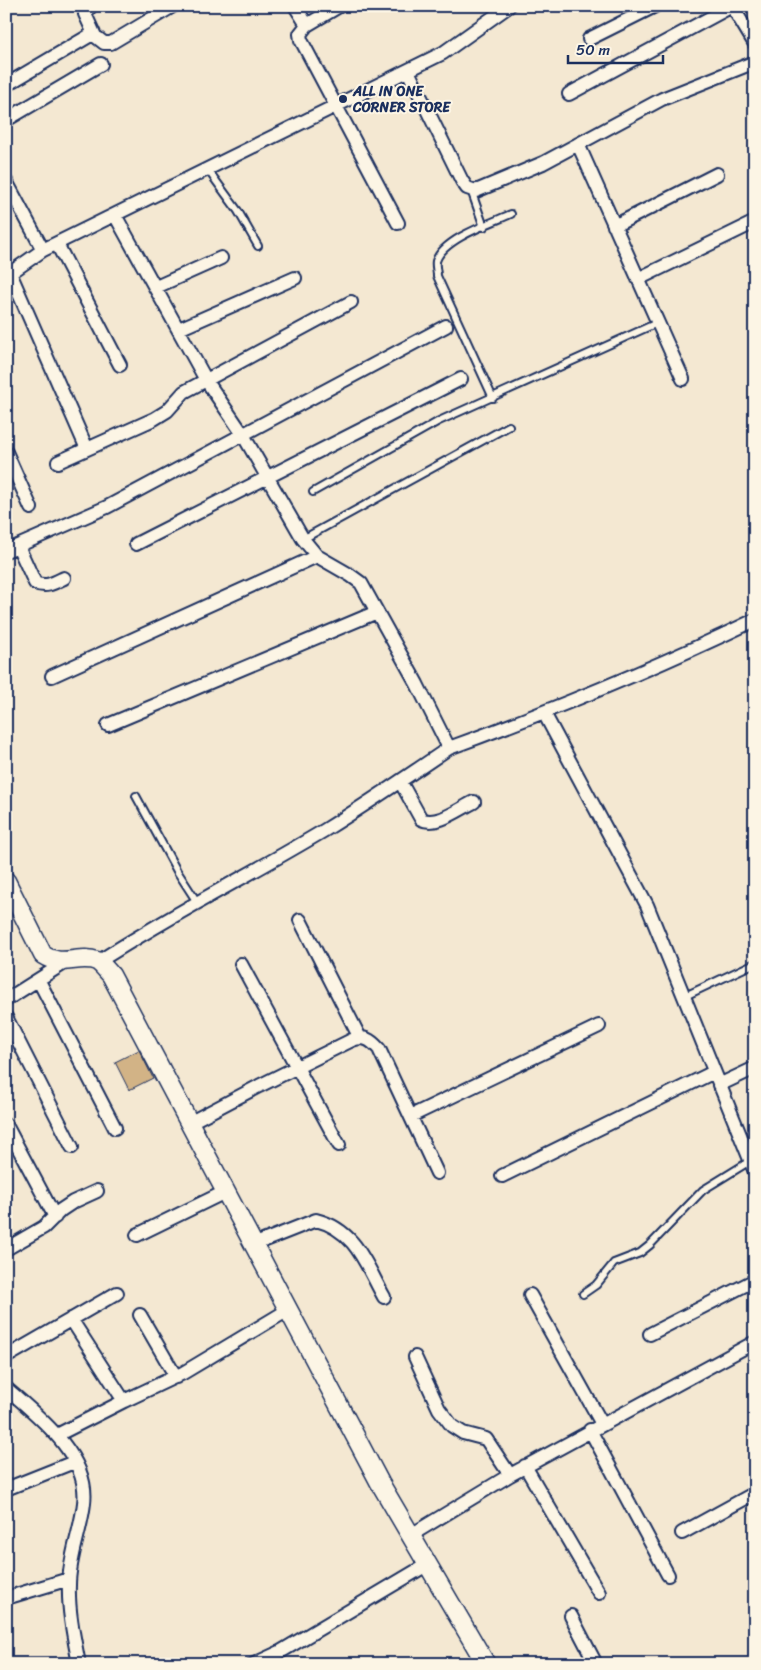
<svg xmlns="http://www.w3.org/2000/svg" width="761" height="1670" viewBox="0 0 761 1670" font-family="Sriracha,sans-serif">
<style>
.building{fill:#d2b386;stroke:#1b2f5e}
.lines{fill:none;stroke-linecap:round;stroke-linejoin:round}
.lane-casing{stroke:#1b2f5e;stroke-width:10}
.street-casing{stroke:#1b2f5e;stroke-width:16}
.secondary-casing{stroke:#1b2f5e;stroke-width:21}
.lane{stroke:#fcf5e5;stroke-width:6}
.street{stroke:#fcf5e5;stroke-width:12}
.secondary{stroke:#fcf5e5;stroke-width:18}
.poi-dot{fill:#1b2f5e;stroke:#fcf5e5;stroke-width:2}
.labels{text-anchor:middle;stroke-width:4;stroke-linejoin:round;paint-order:stroke}
.poi-label{font-size:14px;font-weight:bold;fill:#1b2f5e;stroke:#fcf5e5;text-anchor:start}
</style>
<rect width="100%" height="100%" fill="#f4e8d2"/>
<filter id="ink" filterUnits="userSpaceOnUse"><feTurbulence type="fractalNoise" baseFrequency=".02" numOctaves="2"/><feDisplacementMap in="SourceGraphic" scale="10" xChannelSelector="R" yChannelSelector="G"/><feConvolveMatrix kernelMatrix="1 2 1 2 8 2 1 2 1" color-interpolation-filters="sRGB"/></filter>
<g filter="url(#ink)">
<path class="building" d="M139,1050L153,1078L129,1090L115,1062Z"/>
<g class="lines">
<g class="lane-casing">
<path id="lane" d="M208,170L238,211L258,246
M471,190L484,227
M493,398L437,276C437,271 435,265 436,261C443,239 491,223 511,214
M313,492L439,421L657,323
M303,539L509,426
M136,796L177,871L197,902
M683,997L755,963
M583,1294L596,1285L614,1263L640,1253L650,1245L703,1190L750,1161"/>
</g>
<g class="street-casing">
<path id="street" d="M91,6L85,14L95,36
M295,6L307,25
M339,6L307,25L300,34L301,40L398,223
M732,6L755,44
M589,39L655,6
M408,71L462,181L467,188L476,191L543,163L662,99L755,62
M6,85L89,36H95L104,43H111L173,6
M569,94L732,6
M6,120L101,64
M578,144L683,379
M6,181L43,250
M614,226L717,174
M57,244L120,365
M10,273L87,449
M6,276L43,250L443,53L509,6
M638,279L755,222
M156,287L221,258
M179,329L295,278
M6,452L31,508
M58,462L154,419L167,411L184,392L351,302
M136,544L461,379
M18,546L35,583C46,588 54,583 64,578
M6,551L107,507L446,326
M52,676L317,556
M544,713L647,905L755,1172
M108,725L377,612
M449,748C553,710 655,668 755,620
M400,781L421,819C437,827 459,809 474,802
M300,920L360,1038
M98,962C172,914 250,875 325,830C367,804 408,776 449,748L417,684L361,583L350,575L317,556L303,539L242,433L206,380L115,215
M241,964L339,1145
M39,981L115,1128
M6,1000L66,962
M6,1017L72,1147
M719,1085L755,1068
M411,1116L599,1026
M189,1123L259,1086L352,1040C365,1036 370,1039 379,1049L437,1173
M6,1125L55,1217
M502,1176L714,1072
M137,1235L225,1192
M253,1245L316,1220C356,1230 366,1265 384,1297
M6,1249L44,1227L61,1210L73,1202L97,1191
M530,1295L602,1424
M140,1315L176,1377
M71,1319L124,1401
M650,1334L755,1280
M6,1357L117,1293
M415,1357L439,1409L452,1426L463,1433L486,1439L510,1475
M6,1388C38,1416 90,1456 84,1503C81,1531 69,1557 69,1585C68,1611 74,1638 79,1664
M590,1430L668,1575
M57,1435L124,1401L183,1373L288,1310
M525,1466L599,1593
M6,1489L74,1462
M682,1533L755,1493
M411,1535L510,1475L755,1342
M6,1598L69,1579
M571,1616L596,1664
M254,1664L280,1652L428,1564"/>
</g>
<g class="secondary-casing">
<path id="secondary" d="M6,881L43,955C63,968 79,954 97,961C102,964 107,971 111,975L380,1483L486,1664"/>
</g>
<use href="#lane" class="lane"/>
<use href="#street" class="street"/>
<use href="#secondary" class="secondary"/>
</g>
</g>
<circle class="poi-dot" cx="343" cy="99" r="5"/>
<g class="labels">
<g class="poi-label">
<text x="353" y="96">ALL IN ONE<tspan x="353" dy="16">CORNER STORE</tspan></text>
</g>
</g>
<rect width="761" height="1670" fill="none" stroke="#fcf5e5" stroke-width="25"/>
<rect x="12" y="12" width="736" height="1645" fill="none" stroke="#1b2f5e" stroke-width="2" filter="url(#ink)"/>
<path d="M568 55v8h95v-8" fill="none" stroke="#1b2f5e" stroke-width="2.5"/>
<text x="576" y="55" font-size="15" fill="#1b2f5e" stroke="#fcf5e5" stroke-width="4" paint-order="stroke">50 m</text>
</svg>
